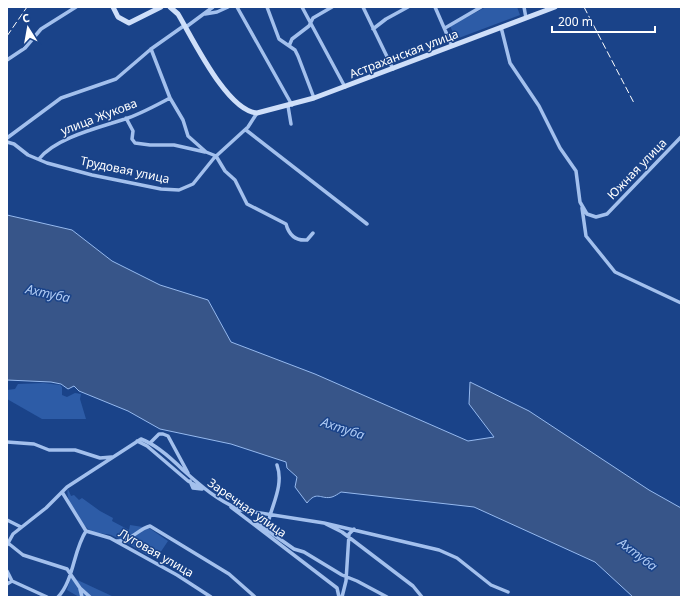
<svg xmlns="http://www.w3.org/2000/svg" width="688" height="604" font-family="'Noto Sans',sans-serif">
<style>
.green{fill:#2d5ca7}
.water{fill:#375589;stroke:#95b9ef}
.lines{fill:none;stroke-linecap:round;stroke-linejoin:round}
.street{stroke:#a3c0ed;stroke-width:3.5}
.secondary{stroke:#cfdff9;stroke-width:5}
.rail{stroke:#fff;stroke-width:1;stroke-dasharray:7 3;stroke-linecap:butt}
.labels{text-anchor:middle;stroke-width:3;stroke-linejoin:round;paint-order:stroke}
.street-label{font-size:12px;fill:#fff;stroke:#1a4389}
.water-label{font-size:13px;font-style:italic;fill:#aecaf4;stroke:#1a4389}
</style>
<rect width="100%" height="100%" fill="#1a4389"/>
<!-- green -->
<path class="green" d="M 486,7 L 517,7 L 520,15 L 456,39 L 450,26 Z
M 43,383 L 60,385 L 62,387 L 62,395 L 67,397 L 75,393 L 81,394 L 80,399 L 86,419 L 42,419 L 7,399 L 7,390 L 15,389 L 18,384 Z
M 68,489 L 71,496 L 74,495 L 79,500 L 82,498 L 100,511 L 113,518 L 112,521 L 129,530 L 130,525 L 149,528 L 168,541 L 158,556 L 151,553 L 149,556 C 137,549 125,541 111,535 C 104,533 94,534 88,529 C 81,523 64,498 68,489 Z
M 71,577 L 114,597 L 79,597 L 67,590 Z"/>
<!-- water -->
<path class="water" d="M 7,215 L 72,230 L 112,261 L 160,285 L 208,300 L 231,342 L 315,374 L 468,441 L 494,437 L 469,404 L 470,382 L 529,411 L 649,490 L 681,508 L 681,597 L 633,597 L 595,562 L 474,507 L 341,492 C 338,494 335,496 332,497 C 321,500 317,490 307,503 L 295,487 L 297,477 L 287,468 L 286,462 L 231,444 L 160,429 L 128,411 L 79,391 L 74,386 L 68,389 L 61,384 L 51,382 L 7,380 Z"/>
<g class="lines">
<!-- street -->
<path class="street" d="M 237,7 L 292,105
M 267,7 L 279,39 L 295,50 L 298,56 L 314,98
M 302,7 L 345,87
M 363,7 L 393,69
M 435,7 L 452,46
M 524,7 L 526,18
M 205,14 L 217,12 L 228,7
M 186,27 L 213,7
M 501,27 L 510,63 L 539,106 L 560,148 L 576,171 L 580,202 L 587,214 L 596,217 L 607,214 L 681,137
M 445,28 L 481,7
M 373,29 L 386,19 L 408,7
M 289,46 L 292,39 L 309,26 L 313,18 L 332,7
M 151,49 L 170,98 L 183,120 L 188,136 L 206,152 L 216,156 L 225,171 L 235,180 L 247,204 L 286,224 C 289,235 296,241 307,240 L 313,233
M 7,60 L 25,48 L 41,29 L 76,7
M 288,106 L 291,124
M 126,118 L 133,131 L 132,139 L 135,143 L 150,145 L 174,145 L 205,152
M 246,130 L 367,224
M 7,138 L 61,98 L 116,79 L 151,49 L 185,25
M 7,142 L 14,144 L 28,155 L 47,163 L 92,175 L 161,189 L 179,190 L 193,184 L 214,158 L 248,127 L 257,113
M 39,159 C 56,137 102,127 128,118 C 142,113 157,105 170,98
M 582,208 L 586,236 L 615,272 L 681,303
M 137,441 L 147,446 L 188,481 L 202,489
M 7,442 L 34,444 L 49,450 L 75,450 L 100,458 L 112,457
M 150,443 L 159,434 L 163,434 L 168,436 L 188,473
M 190,481 L 193,488 L 202,489
M 62,492 L 86,531 L 110,538 L 177,575 L 211,597
M 231,507 L 337,588 L 339,597
M 7,520 L 21,527
M 257,523 L 294,549 L 304,552 L 342,575 L 357,581 L 387,597
M 326,524 L 342,532 L 413,586 L 422,597
M 269,531 C 264,516 286,490 277,465
M 117,541 C 130,542 138,529 150,526 L 229,574 L 255,597
M 8,543 L 23,555 L 67,569 L 80,588 L 90,597
M 7,545 L 13,534 L 46,508 L 67,487 L 141,439 C 157,445 171,458 183,470 C 201,486 218,501 241,510 L 324,523 L 439,550 L 457,558 L 491,585 L 508,592
M 7,571 L 12,581
M 7,584 L 12,581 L 47,597
M 80,589 L 82,597
M 58,597 C 74,580 73,551 86,531
M 342,597 L 346,581 L 349,534 L 354,529"/>
<!-- secondary -->
<path class="secondary" d="M 113,7 L 118,17 L 129,23 L 161,7
M 170,7 L 178,14 C 193,39 227,111 257,113 L 314,98 L 555,7"/>
<!-- rail -->
<path class="rail" d="M 584,7 L 634,103
M 7,36 L 27,7"/>
</g>
<g class="labels">
<!-- street labels -->
<g class="street-label">
<text transform="translate(404 54) rotate(-21)" y="4">Астраханская улица</text>
<text transform="translate(99 117) rotate(-21)" y="4">улица Жукова</text>
<text transform="translate(637 169) rotate(-46)" y="4">Южная улица</text>
<text transform="translate(125 170) rotate(12)" y="4">Трудовая улица</text>
<text transform="translate(247 508) rotate(35)" y="4">Заречная улица</text>
<text transform="translate(156 553) rotate(30)" y="4">Луговая улица</text>
</g>
<!-- water labels -->
<g class="water-label">
<text transform="translate(48 293) rotate(12)" y="5">Ахтуба</text>
<text transform="translate(343 428) rotate(18)" y="5">Ахтуба</text>
<text transform="translate(638 554) rotate(37)" y="5">Ахтуба</text>
</g>
</g>
<!-- border -->
<rect width="688" height="604" fill="none" stroke="#ffffff" stroke-width="16"/>
<!-- north arrow -->
<g transform="translate(28 28) rotate(349)" stroke="#1a4389" stroke-width="3" paint-order="stroke">
<path d="M0-3L7 15L0 10L-7 15Z" fill="#ffffff"/>
<text y="-6" font-size="11" font-weight="bold" text-anchor="middle" fill="#ffffff">С</text>
</g>
<!-- scale -->
<path d="M552 26v6h103v-6" fill="none" stroke="#ffffff" stroke-width="2"/>
<text x="558" y="26" font-size="12" fill="#ffffff" stroke="#1a4389" stroke-width="3" paint-order="stroke">200 m</text>
</svg>
